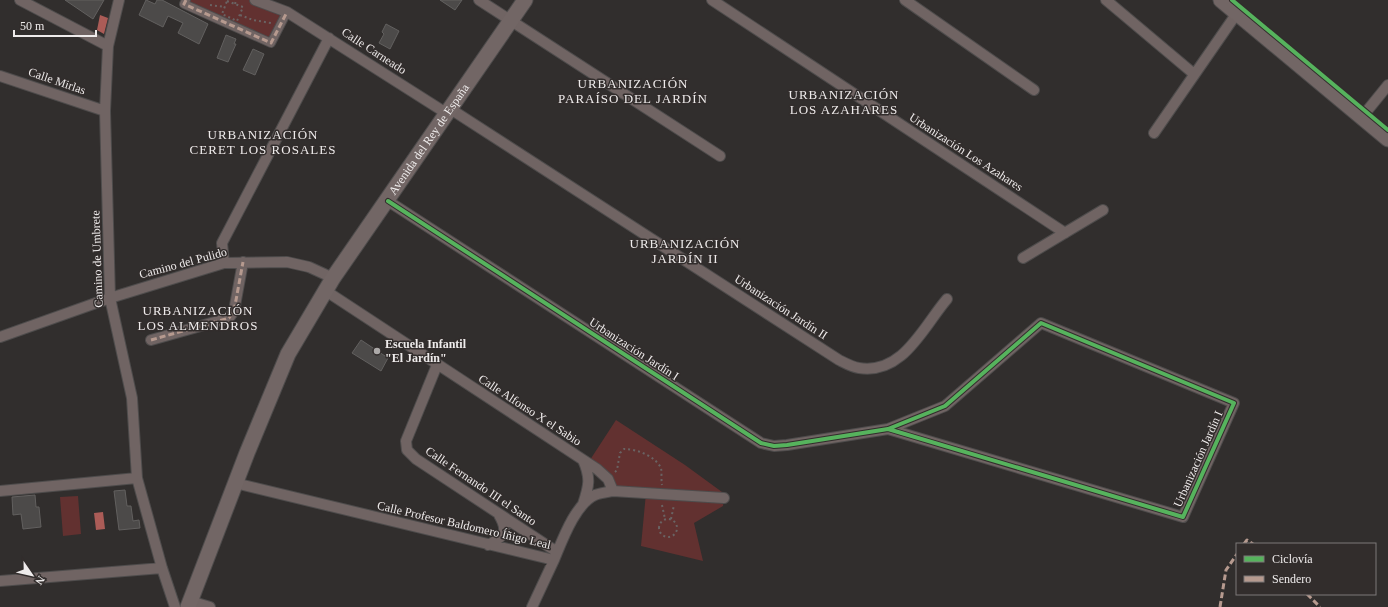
<svg xmlns="http://www.w3.org/2000/svg" width="1388" height="607" font-family="'Times New Roman',serif">
<style>
.green{fill:#623130}
.water{fill:#ab5c57}
.building{fill:#4c4a49;stroke:#62605f}
.lines{fill:none;stroke-linecap:round;stroke-linejoin:round}
.pedestrian-casing{stroke:#4e4c4c;stroke-width:10}
.minor-casing{stroke:#4e4c4c;stroke-width:12}
.secondary-casing{stroke:#4e4c4c;stroke-width:17}
.path{stroke:#6a6363;stroke-width:2;stroke-dasharray:2 3;stroke-linecap:butt}
.pedestrian{stroke:#706463;stroke-width:8}
.minor{stroke:#706463;stroke-width:10}
.secondary{stroke:#726665;stroke-width:15}
.quiet{stroke:#b69a8f;stroke-width:3;stroke-dasharray:6 3;stroke-linecap:butt}
.cycleway-casing{stroke:#322d2c;stroke-width:6}
.cycleway{stroke:#56b35d;stroke-width:4}
.poi-dot{fill:#aca9a8;stroke:#322d2c;stroke-width:1.5}
.labels{text-anchor:middle;stroke-width:3;stroke-linejoin:round;paint-order:stroke}
.street-label{font-size:12px;fill:#eeebeb;stroke:#322d2c}
.poi-label{font-size:12px;font-weight:bold;fill:#eeebeb;stroke:#322d2c;text-anchor:start}
.neighbourhood-label{font-size:13px;letter-spacing:1px;fill:#eeebeb;stroke:#322d2c}
</style>
<rect width="100%" height="100%" fill="#312e2d"/>
<!-- green -->
<path class="green" d="M 186,0 L 255,0 L 287,12 L 271,43 L 184,4 Z
M 616,420 L 685,465 L 722,492 L 724,498 L 723,506 L 694,523 L 703,561 L 641,546 L 646,493 L 613,491 L 588,463 Z
M 78,496 L 81,534 L 63,536 L 60,497 Z"/>
<!-- water -->
<path class="water" d="M 100,15 L 108,18 L 104,34 L 97,30 Z
M 103,512 L 105,529 L 96,530 L 94,513 Z"/>
<!-- building -->
<path class="building" d="M 65,0 L 104,0 L 93,19 Z
M 146,0 L 155,4 L 157,0 L 162,0 L 208,24 L 199,44 L 178,33 L 183,23 L 168,16 L 163,27 L 139,15 Z
M 440,0 L 462,0 L 455,10 Z
M 386,24 L 399,31 L 390,49 L 379,43 L 384,34 L 382,32 Z
M 226,35 L 236,39 L 234,44 L 236,44 L 228,62 L 217,58 Z
M 253,49 L 264,54 L 255,75 L 243,70 Z
M 361,340 L 388,358 L 381,371 L 352,353 Z
M 125,490 L 127,506 L 131,506 L 133,521 L 139,520 L 140,528 L 119,530 L 114,491 Z
M 35,495 L 36,507 L 39,507 L 41,527 L 23,529 L 21,514 L 13,515 L 12,497 Z"/>
<g class="lines">
<!-- pedestrian casing -->
<g class="pedestrian-casing">
<path id="pedestrian" d="M 186,0 L 184,4 L 271,43 L 287,12"/>
</g>
<!-- minor casing -->
<g class="minor-casing">
<path id="minor" d="M 20,0 L 108,46
M 119,0 L 108,46 L 105,111 L 110,298 L 132,398 L 137,478 L 162,568 L 175,607
M 255,0 L 287,12 L 446,113
M 479,0 L 720,156
M 712,0 L 1065,233
M 905,0 L 1034,90
M 1106,0 L 1194,74
M 0,76 L 105,111
M 449,108 L 839,360 C 845,363 852,367 859,368 C 903,375 923,327 947,299
M 1362,117 L 1388,85
M 1154,133 L 1237,13
M 388,201 L 761,443 L 774,446 L 787,445 L 888,429 L 945,406 L 1041,323 L 1234,403 L 1183,517 L 888,429
M 1023,258 L 1103,210
M 224,263 L 222,243 L 329,38
M 326,291 L 597,469 L 608,479 L 613,491
M 0,337 L 110,298 L 224,263 L 287,262 L 309,267 L 333,278
M 151,340 L 229,318 L 234,311 L 243,262
M 437,365 L 406,441 L 407,450 L 416,459 L 557,552
M 583,460 C 591,478 589,486 583,504
M 235,483 L 554,560 C 562,541 575,504 595,495 C 600,493 607,492 613,491 L 724,498
M 0,491 L 137,478
M 488,545 C 504,537 509,532 499,515
M 0,581 L 162,568
M 190,601 L 210,607
M 532,607 L 554,560"/>
</g>
<!-- secondary casing -->
<g class="secondary-casing">
<g id="secondary">
<path d="M 1221,0 L 1388,139"/>
<path id="s1" d="M 188,607 L 247,453 L 288,354 L 333,278 L 525,0"/>
</g>
</g>
<!-- path -->
<path class="path" d="M 227,1 L 243,7 L 237,21 L 222,14 Z
M 235,4 L 236,0
M 210,5 L 225,7
M 240,15 L 253,20 L 271,23
M 615,472 L 617,470 L 620,453 L 624,449 C 637,449 655,456 661,468 C 662,473 661,480 662,485
M 662,505 L 665,519
M659 528a9 9 0 1 1 18 0a9 9 0 1 1-18 0Z
M 671,519 L 674,505"/>
<!-- pedestrian -->
<use href="#pedestrian" class="pedestrian"/>
<!-- minor -->
<use href="#minor" class="minor"/>
<!-- secondary -->
<use href="#secondary" class="secondary"/>
<!-- quiet -->
<path class="quiet" d="M 186,0 L 184,4 L 271,43 L 287,12
M 151,340 L 229,318 L 234,311 L 243,262
M 1244,544 L 1247,540 L 1253,544
M 1307,594 L 1320,607
M 1220,607 L 1226,570 L 1237,554"/>
<!-- cycleway casing -->
<g class="cycleway-casing">
<path id="cycleway" d="M 1232,0 L 1388,130
M 388,201 L 761,443 L 774,446 L 787,445 L 888,429 L 945,406 L 1041,323 L 1234,403 L 1183,517 L 888,429"/>
</g>
<!-- cycleway -->
<use href="#cycleway" class="cycleway"/>
</g>
<!-- markers -->
<circle class="poi-dot" cx="377" cy="351" r="4"/>
<g class="labels">
<!-- street labels -->
<g class="street-label">
<text transform="translate(374 51) rotate(33)" y="4">Calle Carneado</text>
<text transform="translate(57 81) rotate(19)" y="4">Calle Mirlas</text>
<text dy="4" stroke="none"><textPath href="#s1" startOffset="529">Avenida del Rey de España</textPath></text>
<text transform="translate(966 152) rotate(33)" y="4">Urbanización Los Azahares</text>
<text transform="translate(97 259) rotate(-92)" y="4">Camino de Umbrete</text>
<text transform="translate(183 263) rotate(-15)" y="4">Camino del Pulido</text>
<text transform="translate(781 307) rotate(33)" y="4">Urbanización Jardín II</text>
<text transform="translate(634 349) rotate(33)" y="4">Urbanización Jardín I</text>
<text transform="translate(530 410) rotate(33)" y="4">Calle Alfonso X el Sabio</text>
<text transform="translate(1198 459) rotate(-66)" y="4">Urbanización Jardín I</text>
<text transform="translate(481 486) rotate(34)" y="4">Calle Fernando III el Santo</text>
<text transform="translate(464 525) rotate(13)" y="4">Calle Profesor Baldomero Íñigo Leal</text>
</g>
<!-- poi labels -->
<g class="poi-label">
<text x="385" y="348">Escuela Infantil<tspan x="385" dy="14">"El Jardín"</tspan></text>
</g>
<!-- neighbourhood labels -->
<g class="neighbourhood-label">
<text x="633" y="88">URBANIZACIÓN<tspan x="633" dy="15">PARAÍSO DEL JARDÍN</tspan></text>
<text x="844" y="99">URBANIZACIÓN<tspan x="844" dy="15">LOS AZAHARES</tspan></text>
<text x="263" y="139">URBANIZACIÓN<tspan x="263" dy="15">CERET LOS ROSALES</tspan></text>
<text x="685" y="248">URBANIZACIÓN<tspan x="685" dy="15">JARDÍN II</tspan></text>
<text x="198" y="315">URBANIZACIÓN<tspan x="198" dy="15">LOS ALMENDROS</tspan></text>
</g>
</g>
<!-- legend -->
<rect x="1236" y="543" width="140" height="52" fill="#322d2c" stroke="#7d7978"/>
<rect x="1244" y="556" width="20" height="6" fill="#56b35d" stroke="#7d7978"/>
<text x="1272" y="563" font-size="12" fill="#eeebeb">Ciclovía</text>
<rect x="1244" y="576" width="20" height="6" fill="#b69a8f" stroke="#7d7978"/>
<text x="1272" y="583" font-size="12" fill="#eeebeb">Sendero</text>
<!-- north arrow -->
<g transform="translate(32 575) rotate(124)" stroke="#322d2c" stroke-width="3" paint-order="stroke">
<path d="M0-3L7 15L0 10L-7 15Z" fill="#eeebeb"/>
<text y="-6" font-size="11" font-weight="bold" text-anchor="middle" fill="#eeebeb">N</text>
</g>
<!-- scale -->
<path d="M14 30v6h82v-6" fill="none" stroke="#eeebeb" stroke-width="2"/>
<text x="20" y="30" font-size="12" fill="#eeebeb" stroke="#322d2c" stroke-width="3" paint-order="stroke">50 m</text>
</svg>
